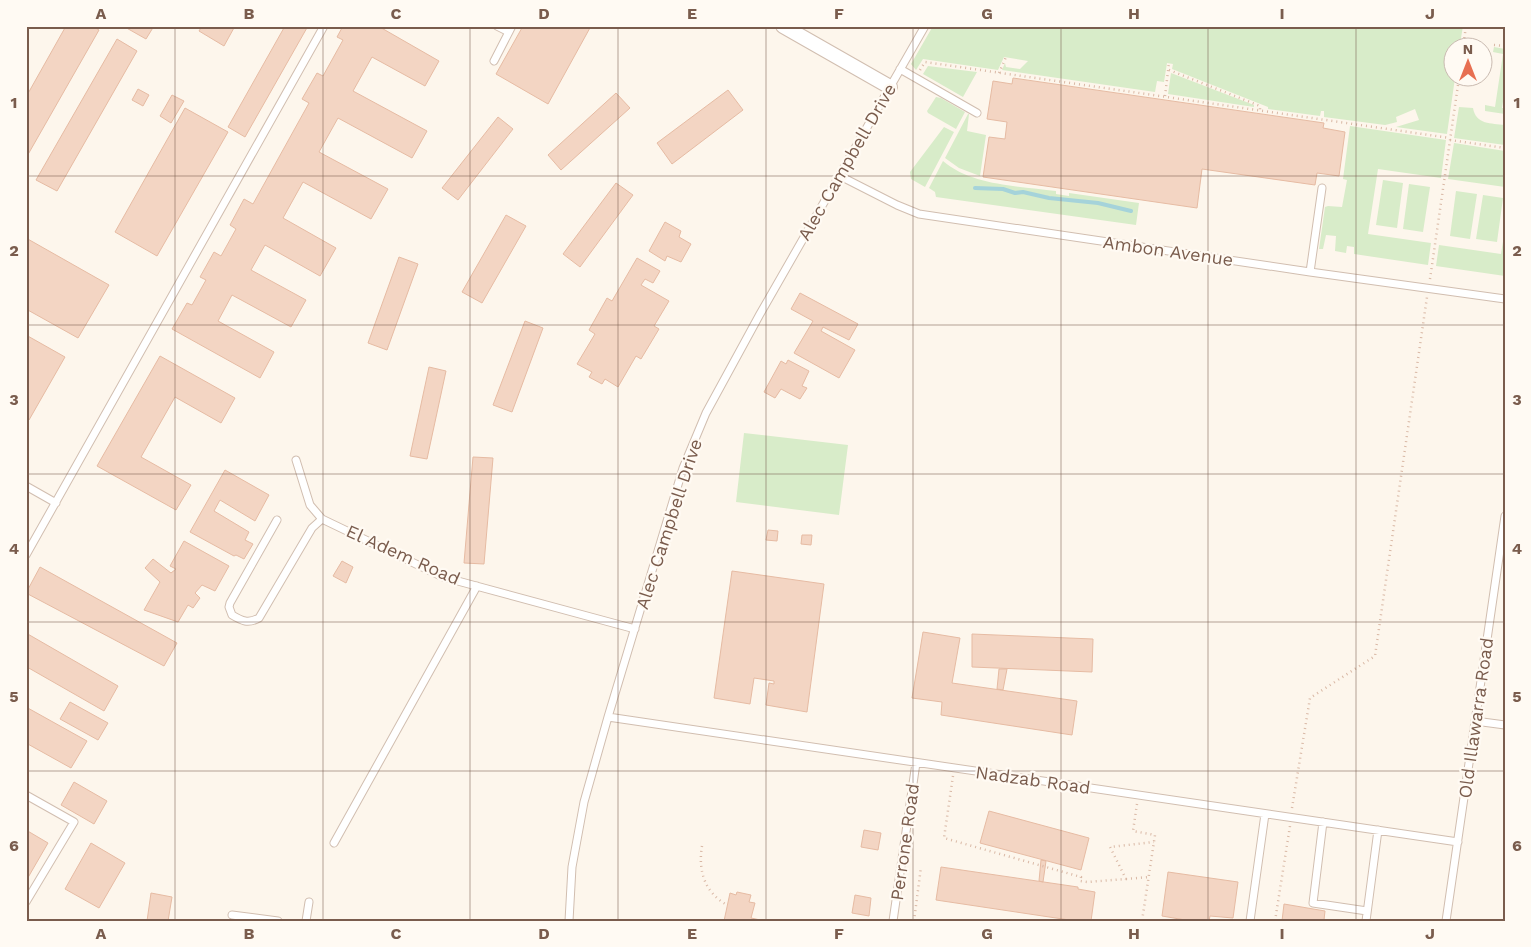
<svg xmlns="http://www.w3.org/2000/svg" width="1531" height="947" font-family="'Work Sans',sans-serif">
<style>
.green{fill:#d8ecc9}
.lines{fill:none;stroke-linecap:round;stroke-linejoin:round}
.stream{stroke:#a5d3da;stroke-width:4}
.building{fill:#f3d5c3;stroke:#e6bba3}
.lane-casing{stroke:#d1beb0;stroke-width:9}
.street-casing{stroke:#d1beb0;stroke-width:16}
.path{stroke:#d9b8a5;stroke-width:2.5;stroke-dasharray:1 4;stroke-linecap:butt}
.lane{stroke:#fff;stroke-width:7}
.street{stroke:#fff;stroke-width:14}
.grid{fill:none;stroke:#7a5c4d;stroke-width:1;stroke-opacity:0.55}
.labels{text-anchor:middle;stroke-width:4.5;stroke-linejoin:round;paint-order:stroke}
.street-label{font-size:18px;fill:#7a5c4d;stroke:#fffaf3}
.neatline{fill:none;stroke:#7a5c4d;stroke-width:2}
.grid-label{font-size:16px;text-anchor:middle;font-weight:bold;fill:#7a5c4d}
</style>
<rect width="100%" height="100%" fill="#fdf6ec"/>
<!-- green -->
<path class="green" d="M 933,26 L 1463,26 L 1460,44 L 1456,44 L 1456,47 L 1454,48 L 1454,78 L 1455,78 L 1447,134 L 1396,127 L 1419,120 L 1415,109 L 1396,117 L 1397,122 L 1385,125 L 1324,117 L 1324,111 L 1321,111 L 1320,116 L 1268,109 L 1268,107 L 1172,69 L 1173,64 L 1167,63 L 1164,82 L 1157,81 L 1155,92 L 1002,70 L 1005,63 L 1006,67 L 1020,69 L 1028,61 L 1004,57 L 998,70 L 923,59 L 916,70 L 911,64 Z
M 1494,47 L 1505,49 L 1505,89 L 1502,108 L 1505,108 L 1505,114 L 1485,111 L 1485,105 L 1495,107 L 1503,54 L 1493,52 Z
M 928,66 L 977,72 L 963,97 L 923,74 Z
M 1171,73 L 1254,105 L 1254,107 L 1168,94 Z
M 936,97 L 941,98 L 965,112 L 956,129 L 928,113 L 927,111 Z
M 1459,107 L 1473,108 C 1476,125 1491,123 1505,125 L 1505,145 L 1454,138 Z
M 968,114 L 969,114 L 967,131 L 986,135 L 980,176 L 959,168 L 945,158 Z
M 1350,126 L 1446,140 L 1441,178 L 1378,169 L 1368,234 L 1431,243 L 1428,265 L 1354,254 L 1354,247 L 1347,246 L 1346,253 L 1335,251 L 1336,236 L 1326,235 L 1323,249 L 1319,249 L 1325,207 L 1328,206 L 1342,207 L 1347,180 L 1343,179 Z
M 944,127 L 954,132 L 925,187 L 911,179 L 910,172 Z
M 1454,143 L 1505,151 L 1505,187 L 1448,179 Z
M 943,161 C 972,186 1020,186 1056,191 L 1056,194 L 1069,196 L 1069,193 L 1139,203 L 1136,225 L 936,197 L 935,192 L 929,188 Z
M 1383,180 L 1403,183 L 1397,228 L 1376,225 Z
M 1409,184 L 1430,187 L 1423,232 L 1403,229 Z
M 1456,191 L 1477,194 L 1470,239 L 1450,236 Z
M 1483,195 L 1503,198 L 1497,242 L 1476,239 Z
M 1505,229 L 1505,276 L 1436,266 L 1439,245 L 1501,254 Z
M 744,433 L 848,445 L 839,515 L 736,502 Z"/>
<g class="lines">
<!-- stream -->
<path class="stream" d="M 975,188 L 1003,189 L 1015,193 L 1023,192 L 1049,198 L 1098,203 L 1131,211"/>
</g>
<!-- building -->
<path class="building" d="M 66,26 L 92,26 L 99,30 L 26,158 L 26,97 Z
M 123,26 L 154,26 L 146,39 Z
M 202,26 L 235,26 L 224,46 L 199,31 Z
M 285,26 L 308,26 L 245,137 L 228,127 Z
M 343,26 L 378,26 L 439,61 L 425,86 L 372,57 L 353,91 L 427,131 L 412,158 L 338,118 L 319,152 L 388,189 L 371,219 L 303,182 L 283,218 L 336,248 L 320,276 L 265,245 L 251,270 L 306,300 L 291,327 L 232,295 L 218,321 L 274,352 L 260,378 L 172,329 L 187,303 L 192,305 L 206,280 L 200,277 L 214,252 L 221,256 L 236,229 L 230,225 L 244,199 L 253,204 L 309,103 L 302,99 L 317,73 L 323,76 L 343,40 L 337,37 Z
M 523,26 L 591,26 L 548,104 L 496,74 Z
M 117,39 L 137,51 L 57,191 L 36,180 Z
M 1013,78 L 1324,123 L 1323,128 L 1345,132 L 1339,176 L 1317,173 L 1315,185 L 1202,169 L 1197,208 L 983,177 L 989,137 L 1005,139 L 1007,122 L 987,119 L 993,81 L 1012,84 Z
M 138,89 L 149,95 L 143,106 L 132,100 Z
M 728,90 L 743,110 L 672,164 L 657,143 Z
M 616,93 L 630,108 L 561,170 L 548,155 Z
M 172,95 L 184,101 L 171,123 L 160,116 Z
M 185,108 L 228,132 L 157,256 L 115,232 Z
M 498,117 L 513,129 L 458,200 L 442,188 Z
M 616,183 L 633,195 L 580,267 L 563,254 Z
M 506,215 L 526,226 L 482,303 L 462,292 Z
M 665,222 L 681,231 L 679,237 L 691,244 L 681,262 L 667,256 L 665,261 L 649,251 Z
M 26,238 L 109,285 L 78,338 L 26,309 Z
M 399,257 L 418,264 L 387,350 L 368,343 Z
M 637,258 L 660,271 L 653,283 L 645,279 L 641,285 L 669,301 L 654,326 L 659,329 L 641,359 L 636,356 L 618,387 L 605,379 L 602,384 L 589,377 L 592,372 L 577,364 L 595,334 L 589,330 L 607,298 L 612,301 Z
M 800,293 L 858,324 L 849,340 L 823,327 L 821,331 L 855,350 L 839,378 L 794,353 L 813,321 L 791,309 Z
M 525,321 L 543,328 L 512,412 L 493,405 Z
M 26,335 L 65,357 L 29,420 L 26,419 Z
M 160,356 L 235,398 L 221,423 L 175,397 L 141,457 L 191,485 L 176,510 L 97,466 Z
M 788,360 L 809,371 L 802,386 L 807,388 L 800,399 L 781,389 L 775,398 L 764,392 L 781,361 L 786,364 Z
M 429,367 L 446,371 L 427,459 L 410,456 Z
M 473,457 L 493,458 L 484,564 L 464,563 Z
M 225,470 L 269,495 L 255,521 L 220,500 L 214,511 L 249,532 L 245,540 L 253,544 L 244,559 L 236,555 L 234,556 L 190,532 Z
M 768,530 L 778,531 L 777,541 L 766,540 Z
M 802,535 L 812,535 L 811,545 L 801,544 Z
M 184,541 L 229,566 L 215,591 L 202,585 L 195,593 L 200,598 L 193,608 L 188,605 L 178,622 L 144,610 L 160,582 L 145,568 L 153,559 L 171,573 L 176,569 L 170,566 Z
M 342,561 L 353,567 L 346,583 L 333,576 Z
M 40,567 L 177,643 L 164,666 L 26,593 Z
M 732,571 L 824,584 L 807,712 L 766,705 L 769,683 L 774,684 L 774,681 L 754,678 L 750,704 L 714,698 Z
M 923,632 L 960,638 L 952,683 L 1077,701 L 1072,735 L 941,715 L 942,702 L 912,698 Z
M 26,633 L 118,686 L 104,711 L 27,667 L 26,668 Z
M 972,634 L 1093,639 L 1092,672 L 972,667 Z
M 999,669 L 1007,669 L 1003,690 L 997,689 Z
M 70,702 L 108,723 L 98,740 L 60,719 Z
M 26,707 L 87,741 L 71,768 L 26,743 Z
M 74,782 L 107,801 L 94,824 L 61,805 Z
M 989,811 L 1089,838 L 1081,870 L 980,843 Z
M 26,830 L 48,843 L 26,881 Z
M 864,830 L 881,833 L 878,850 L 861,847 Z
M 91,843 L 125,863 L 99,908 L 65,889 Z
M 1041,860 L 1046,861 L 1043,882 L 1039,881 Z
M 941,867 L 1078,887 L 1078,889 L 1095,892 L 1091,921 L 1076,921 L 936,900 Z
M 1168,872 L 1238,882 L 1233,918 L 1210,916 L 1209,921 L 1191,921 L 1162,916 Z
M 737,892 L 751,895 L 749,902 L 755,903 L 751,918 L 765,921 L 724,921 L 730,893 L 736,895 Z
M 151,893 L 172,897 L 168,921 L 147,921 Z
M 855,895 L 871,898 L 869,916 L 852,913 Z
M 1284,904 L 1325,911 L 1324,920 L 1326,921 L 1282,921 Z"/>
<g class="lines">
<!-- lane casing -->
<g class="lane-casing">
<path id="lane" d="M 497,26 L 509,32
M 494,61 L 512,26
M 900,69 L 977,113
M 840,176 L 897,205 L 919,214 L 1310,272 L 1505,299
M 1310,272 L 1322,188
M 296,460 L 310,505 L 322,519 L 443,577 L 635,629
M 26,486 L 56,503
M 277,520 L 230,603 L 229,607 L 232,615 C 242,621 248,624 259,618 L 312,528 L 322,519
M 26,555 L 324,26
M 608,717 L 1458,842
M 1475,721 L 1505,725
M 26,795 L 74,822 L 26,902
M 1323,822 L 1313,903 L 1367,911
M 334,843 L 477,586
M 232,915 L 278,921
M 306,921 L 309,902
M 569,921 L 572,867 L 584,802 L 608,717 L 683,468 L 706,413 L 760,314 L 925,26
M 893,921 L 916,763
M 1250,921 L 1265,814
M 1366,921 L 1378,830
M 1446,921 L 1505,516"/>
</g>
<!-- street casing -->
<g class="street-casing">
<path id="street" d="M 783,26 L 890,87"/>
</g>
<!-- path -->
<path class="path" d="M 1464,40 L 1483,43
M 1494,45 L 1505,46
M 1463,48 L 1466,26
M 920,70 L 925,62 L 1450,138
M 1169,70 L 1260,106 L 1260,110
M 999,73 L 1006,57
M 1165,96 L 1169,63
M 1450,140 L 1505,148
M 1430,279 L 1459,78
M 953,776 L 944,838 L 1081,877 L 1080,881 L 1087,882 L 1126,879 L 1110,847 L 1154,842
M 1137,804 L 1133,831 L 1155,835 L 1142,921
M 1292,808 L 1310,698 L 1375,656 L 1427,297
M 702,846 C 698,870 704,892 727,905
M 1126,879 L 1149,877
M 914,921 L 921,867
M 1275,921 L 1290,826"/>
<!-- lane -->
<use href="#lane" class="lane"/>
<!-- street -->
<use href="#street" class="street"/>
</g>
<!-- grid -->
<path class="grid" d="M 175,26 L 175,921M 323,26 L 323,921M 470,26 L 470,921M 618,26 L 618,921M 766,26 L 766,921M 913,26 L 913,921M 1061,26 L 1061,921M 1208,26 L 1208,921M 1356,26 L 1356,921M 26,176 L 1505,176M 26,325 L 1505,325M 26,474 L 1505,474M 26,622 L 1505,622M 26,771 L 1505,771"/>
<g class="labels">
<!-- street labels -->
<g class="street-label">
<text transform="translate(847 162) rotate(-60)" y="6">Alec Campbell Drive</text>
<text transform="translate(1168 251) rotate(8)" y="6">Ambon Avenue</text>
<text transform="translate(669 524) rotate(-72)" y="6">Alec Campbell Drive</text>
<text transform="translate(403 555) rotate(24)" y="6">El Adem Road</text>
<text transform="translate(1476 718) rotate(-82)" y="6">Old Illawarra Road</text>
<text transform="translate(1033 780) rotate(8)" y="6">Nadzab Road</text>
<text transform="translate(905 842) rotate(-82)" y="6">Perrone Road</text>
</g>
</g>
<!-- border -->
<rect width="1531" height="947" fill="none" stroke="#fffaf3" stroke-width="55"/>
<!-- north arrow -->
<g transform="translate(1468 62)"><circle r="24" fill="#fffaf3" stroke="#cabbb1"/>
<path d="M0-4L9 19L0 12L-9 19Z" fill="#e76f51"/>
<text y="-8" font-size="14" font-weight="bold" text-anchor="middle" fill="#7a5c4d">N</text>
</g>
<rect x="28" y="28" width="1476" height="892" class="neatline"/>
<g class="grid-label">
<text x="101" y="19">A</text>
<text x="249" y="19">B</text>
<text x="396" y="19">C</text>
<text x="544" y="19">D</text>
<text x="692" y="19">E</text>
<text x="839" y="19">F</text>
<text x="987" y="19">G</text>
<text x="1134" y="19">H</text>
<text x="1282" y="19">I</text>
<text x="1430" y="19">J</text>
<text x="14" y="108">1</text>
<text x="1517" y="108">1</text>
<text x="14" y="256">2</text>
<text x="1517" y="256">2</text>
<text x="14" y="405">3</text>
<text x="1517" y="405">3</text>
<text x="14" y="554">4</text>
<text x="1517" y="554">4</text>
<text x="14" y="702">5</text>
<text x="1517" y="702">5</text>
<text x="14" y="851">6</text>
<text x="1517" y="851">6</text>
<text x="101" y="939">A</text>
<text x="249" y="939">B</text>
<text x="396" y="939">C</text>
<text x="544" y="939">D</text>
<text x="692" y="939">E</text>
<text x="839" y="939">F</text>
<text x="987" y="939">G</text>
<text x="1134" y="939">H</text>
<text x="1282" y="939">I</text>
<text x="1430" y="939">J</text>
</g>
</svg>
